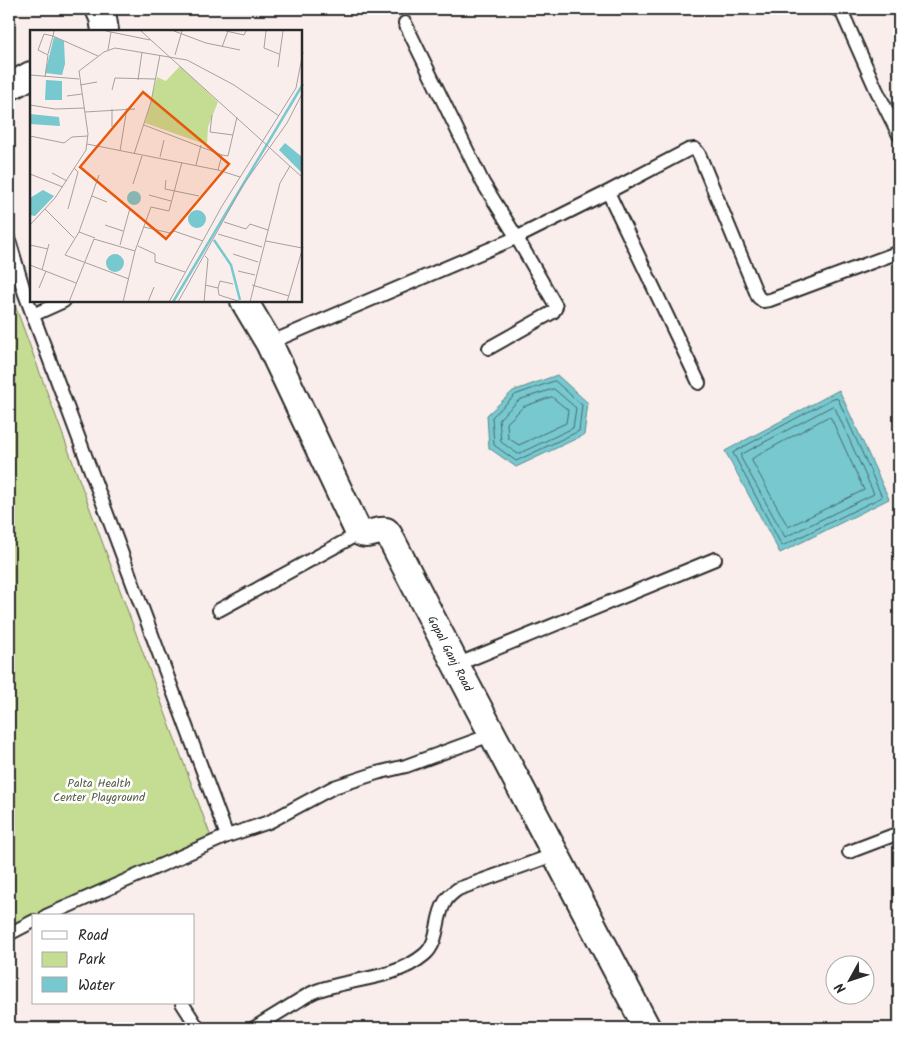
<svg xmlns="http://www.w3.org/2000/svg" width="908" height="1037" font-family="Kalam,sans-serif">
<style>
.green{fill:#c5dd93;stroke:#78845f}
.water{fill:#77c8cf;stroke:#59898d}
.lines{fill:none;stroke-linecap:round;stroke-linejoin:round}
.shore{stroke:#496a6d;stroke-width:1}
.service-casing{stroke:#2b2b2b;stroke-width:16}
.minor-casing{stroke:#2b2b2b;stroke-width:30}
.service{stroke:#fff;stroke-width:12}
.minor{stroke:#fff;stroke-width:26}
.labels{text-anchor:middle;stroke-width:5;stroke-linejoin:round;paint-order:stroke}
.street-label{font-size:12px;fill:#2b2b2b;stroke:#fff}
.park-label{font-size:12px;fill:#59604a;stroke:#fff}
.inset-river{fill:none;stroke:#77c8cf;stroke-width:2.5}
.inset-road{fill:none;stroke:#a7a09e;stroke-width:1}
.view{fill:#e8590c;fill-opacity:0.15;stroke:#e8590c;stroke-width:2.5}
.inset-edge{fill:none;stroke:#2b2b2b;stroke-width:2.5}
</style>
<rect width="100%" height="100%" fill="#f9eeeb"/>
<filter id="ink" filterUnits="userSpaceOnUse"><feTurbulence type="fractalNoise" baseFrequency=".02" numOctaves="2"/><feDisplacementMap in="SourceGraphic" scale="10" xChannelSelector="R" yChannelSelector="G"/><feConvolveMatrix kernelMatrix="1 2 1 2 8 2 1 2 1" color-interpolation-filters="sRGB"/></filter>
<g filter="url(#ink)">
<!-- green -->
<path class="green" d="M 9,289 L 211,837 L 49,916 L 34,916 L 9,936 Z"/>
<!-- water -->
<path class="water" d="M 557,375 L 588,403 L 584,435 L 516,467 L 489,448 L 487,415 L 513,391 Z
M 839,390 L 889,499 L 780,553 L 725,451 Z"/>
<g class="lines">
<!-- shore -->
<path class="shore" d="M 555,381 L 582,405 L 579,431 L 516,461 L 494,445 L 492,417 L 515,395 Z
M 554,389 L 576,408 L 573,428 L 518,454 L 501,442 L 499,419 L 519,400 Z
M 552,397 L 568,410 L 566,423 L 519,445 L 508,438 L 507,423 L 523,407 Z
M 834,398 L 838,399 L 882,497 L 782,546 L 733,453 Z
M 833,406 L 835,408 L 874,494 L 785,537 L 741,458 L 741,455 Z
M 828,417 L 831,418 L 864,490 L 788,527 L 752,461 L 752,459 Z"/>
<!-- service casing -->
<g class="service-casing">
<path id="service" d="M 836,9 L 841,10 L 876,89 L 899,135
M 405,23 L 483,183 L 517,238 L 556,306 L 555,309 L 553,312 L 489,348
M 608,192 L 699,383
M 9,240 L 25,294 L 227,836
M 33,315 L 64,301
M 269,343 L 518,237 L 608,192 L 688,150 L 695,149 L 699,154 L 758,297 L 763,301 L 770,300 L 899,252
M 219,610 L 360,533
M 456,665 L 715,559
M 849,852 L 899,833
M 46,916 L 227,836 L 269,822 L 334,787 L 377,773 L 406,766 L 485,737 L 492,733
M 9,934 L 34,921
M 182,1003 L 198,1028
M 254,1028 C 267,1020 280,1012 293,1004 C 300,1000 308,994 316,991 C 352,978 394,980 424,955 C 440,942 435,918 445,902 C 448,896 453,893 458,889 L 556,854"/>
</g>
<!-- minor casing -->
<g class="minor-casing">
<g id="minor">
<path d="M 99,9 L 103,18 L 105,31"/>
<path d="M 9,87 L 31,75"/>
<path id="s1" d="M 244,301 L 269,343 L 357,529 C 366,540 374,529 386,531 L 389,535 L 456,665 L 647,1028"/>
</g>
</g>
<!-- service -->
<use href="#service" class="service"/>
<!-- minor -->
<use href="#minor" class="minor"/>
</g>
</g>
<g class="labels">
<!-- street labels -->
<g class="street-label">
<text dy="4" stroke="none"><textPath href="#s1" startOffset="424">Gopal Ganj Road</textPath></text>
</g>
<!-- park labels -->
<g class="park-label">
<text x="99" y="787">Palta Health<tspan x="99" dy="14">Center Playground</tspan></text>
</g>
</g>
<!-- overview -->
<g transform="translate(30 30)">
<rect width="272" height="272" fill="#f9eeeb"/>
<path d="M 150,36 L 188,72 L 178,97 L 177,115 L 115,93 L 127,47 L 136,51 Z" fill="#c5dd93"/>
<path d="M 24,7 L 34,11 L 35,34 L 32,45 L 15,43 ZM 16,50 L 32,51 L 32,70 L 15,70 ZM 0,84 L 29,87 L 30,96 L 0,94 ZM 255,113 L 272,127 L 272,143 L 249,120 ZM 13,160 L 24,166 L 5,186 L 0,185 L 0,168 ZM97 168a7 7 0 1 1 14 0a7 7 0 1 1-14 0ZM158 189a9 9 0 1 1 18 0a9 9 0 1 1-18 0ZM76 233a9 9 0 1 1 18 0a9 9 0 1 1-18 0Z" fill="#77c8cf"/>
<path class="inset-river" d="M 184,210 L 201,235 L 210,270M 143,272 L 273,54"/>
<path class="inset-road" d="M 24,1 L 23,6 L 68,26M 76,1 L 120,10M 111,1 L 273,148M 144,1 L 176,13 L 210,20M 196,1 L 214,5 L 216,1M 236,1 L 234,18 L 249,24M 192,17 L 198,1M 78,20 L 81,2M 18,24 L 23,6M 145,25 L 152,1M 248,37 L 253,1M 0,45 L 49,49M 15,47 L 18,25 L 8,20 L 14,4 L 23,6M 108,50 L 112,22M 50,55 L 67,52M 82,60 L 85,48 L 125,49M 37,66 L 52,64M 0,75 L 25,79 L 55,78M 82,79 L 82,97M 55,82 L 105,79M 182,85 L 180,102 L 203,105M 114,95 L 192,125M 0,106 L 34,113 L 42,107 L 58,106M 57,114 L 188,140 L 192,125 L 198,126 L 207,87M 90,121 L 97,78M 104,124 L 121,72 L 130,25M 130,127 L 134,110M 166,135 L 171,115M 188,140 L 210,147M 22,143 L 37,151M 0,144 L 33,157M 69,145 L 49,202 L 35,225 L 99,249M 136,150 L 135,159 L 169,166M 103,154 L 112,126M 119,165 L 141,171M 62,166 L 77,172M 15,179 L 44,208M 38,179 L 48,142 L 44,138M 194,192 L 216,199 L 220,194 L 238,200M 0,195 L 25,168 L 56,120 L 58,104 L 49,41 L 74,22 L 85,18 L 157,30 L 204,55 L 249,86M 75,195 L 93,201M 114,197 L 140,203 L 144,201 L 173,211M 49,202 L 65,208M 188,204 L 232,217M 236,211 L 272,218M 0,215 L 18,219M 90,215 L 100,178M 108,216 L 125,224 L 125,232 L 155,242M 203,224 L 228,232M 0,235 L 46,253M 12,240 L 19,214M 208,241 L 225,245M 175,255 L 188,258 L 189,265 L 211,272M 222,255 L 259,266M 9,258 L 16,241M 188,258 L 190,251 L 203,254M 39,272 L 64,209 L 105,221M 93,272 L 105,221 L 121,177 L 139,181 L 152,132M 118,272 L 124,257M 139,272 L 192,176 L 266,58 L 273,22M 148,272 L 213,155 L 257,93 L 273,62M 174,272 L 178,229 L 175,226M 220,272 L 250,153 L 260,136M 257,272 L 273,217"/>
<path class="view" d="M 113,62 L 199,134 L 136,209 L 50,137 Z"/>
<rect width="272" height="272" class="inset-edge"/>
</g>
<!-- margin -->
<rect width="908" height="1037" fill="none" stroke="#fff" stroke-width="30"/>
<rect x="15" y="15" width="878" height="1007" fill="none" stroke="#2b2b2b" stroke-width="2" filter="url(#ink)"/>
<!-- legend -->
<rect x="32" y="914" width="162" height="90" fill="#ffffff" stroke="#aaaaaa"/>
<rect x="42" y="931" width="25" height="8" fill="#ffffff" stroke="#aaaaaa"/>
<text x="78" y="940" font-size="15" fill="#2b2b2b">Road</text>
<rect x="42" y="952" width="25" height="15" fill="#c5dd93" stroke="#aaaaaa"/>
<text x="78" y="964" font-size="15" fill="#2b2b2b">Park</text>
<rect x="42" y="977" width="25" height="15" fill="#77c8cf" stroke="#aaaaaa"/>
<text x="78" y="990" font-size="15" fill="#2b2b2b">Water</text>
<!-- north arrow -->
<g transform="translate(850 980) rotate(230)"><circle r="24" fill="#ffffff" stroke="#aaaaaa"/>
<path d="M0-4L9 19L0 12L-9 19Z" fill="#2b2b2b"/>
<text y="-8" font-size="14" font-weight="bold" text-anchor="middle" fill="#2b2b2b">N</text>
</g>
</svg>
